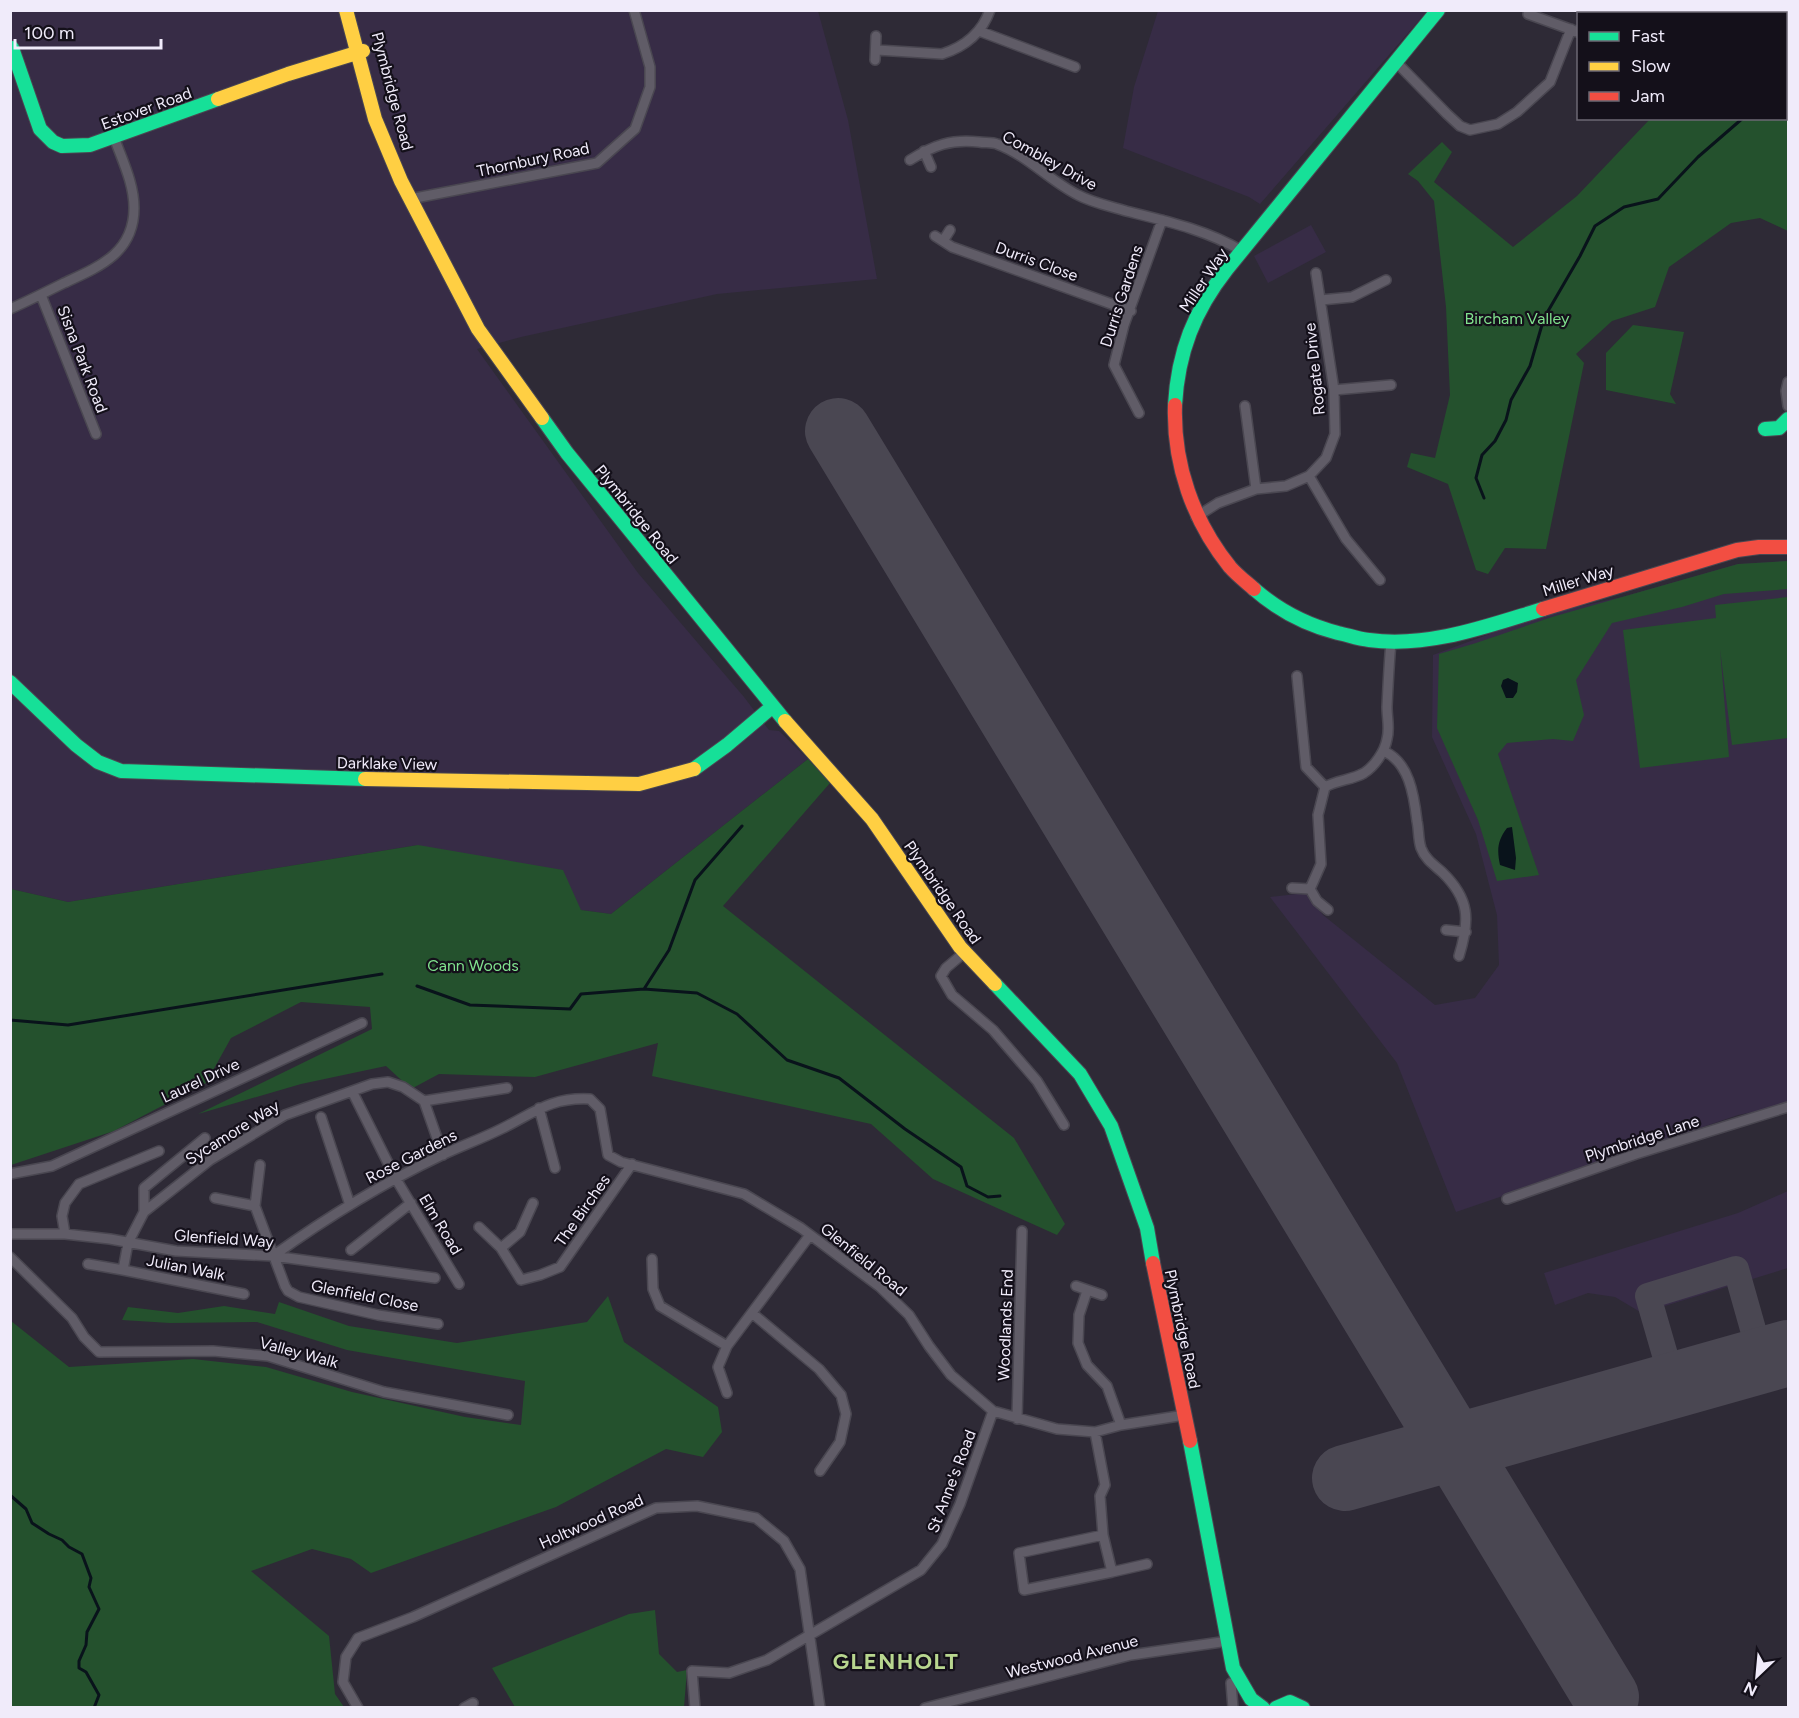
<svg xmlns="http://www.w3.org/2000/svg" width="1799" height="1718" font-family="Figtree,sans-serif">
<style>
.built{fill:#372c46}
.green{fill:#24512d}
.water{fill:#09131b}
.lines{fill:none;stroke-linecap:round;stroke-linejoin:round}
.stream{stroke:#09131b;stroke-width:3}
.taxiway{stroke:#4a4752;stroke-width:26}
.runway{stroke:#4a4752;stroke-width:66}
.street-casing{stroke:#4a4751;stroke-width:12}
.fast-casing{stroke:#4a4751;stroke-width:16}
.slow-casing{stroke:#4a4751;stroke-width:16}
.jam-casing{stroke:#4a4751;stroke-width:16}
.street{stroke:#605c67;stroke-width:9}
.fast{stroke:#16e098;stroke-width:14}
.slow{stroke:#ffcf43;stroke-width:14}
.jam{stroke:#f24e42;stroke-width:14}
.labels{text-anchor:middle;stroke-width:4.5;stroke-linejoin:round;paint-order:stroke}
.street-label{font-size:16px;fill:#f0ebfa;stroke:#14101a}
.park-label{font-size:16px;fill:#81e28e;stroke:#14101a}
.district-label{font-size:22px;font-weight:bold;letter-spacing:1.5px;fill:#b8d68f;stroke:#14101a}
</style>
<rect width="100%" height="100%" fill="#2e2a36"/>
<!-- built -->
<path class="built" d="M 11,11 L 818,11 L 848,120 L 877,279 L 717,294 L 521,337 L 477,349 L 638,573 L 744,697 L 769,730 L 779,731 L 808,759 L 611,914 L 581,910 L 418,845 L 68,902 L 11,889 Z
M 1158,11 L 1158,10 L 1427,11 L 1260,204 L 1249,197 L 1123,148 L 1134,87 Z
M 1311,225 L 1326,252 L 1268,283 L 1254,256 Z
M 1788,561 L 1788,1105 L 1738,1115 L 1456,1212 L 1397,1063 L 1270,897 L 1306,893 L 1323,915 L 1435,1005 L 1475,998 L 1499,965 L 1497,915 L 1476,834 L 1432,737 L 1433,655 L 1541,615 L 1622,597 L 1738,564 Z
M 1788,1191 L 1788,1268 L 1642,1313 L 1615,1297 L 1588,1293 L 1555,1305 L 1544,1273 L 1738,1213 Z"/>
<!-- green -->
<path class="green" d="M 1739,10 L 1788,11 L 1788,231 L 1760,218 L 1731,223 L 1669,267 L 1655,307 L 1612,321 L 1576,354 L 1584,363 L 1546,549 L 1505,548 L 1488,574 L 1476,570 L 1448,484 L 1407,467 L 1411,453 L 1435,458 L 1450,395 L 1446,307 L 1434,201 L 1418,181 L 1408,174 L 1442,142 L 1452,152 L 1434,182 L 1513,247 L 1577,196 L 1650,119 L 1786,118 L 1786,14 L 1737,13 Z
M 1633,325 L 1684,332 L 1670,394 L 1676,404 L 1606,390 L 1606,353 Z
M 1788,561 L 1788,589 L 1724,594 L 1682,607 L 1612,623 L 1576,680 L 1584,715 L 1573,741 L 1553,739 L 1507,743 L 1498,754 L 1539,875 L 1497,881 L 1478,820 L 1437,728 L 1439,654 L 1476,643 L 1552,617 L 1738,564 Z
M 1788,597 L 1788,738 L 1732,745 L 1720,649 L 1729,757 L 1640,768 L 1623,630 L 1716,618 L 1715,605 Z
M 808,759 L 830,783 L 723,906 L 1014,1138 L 1065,1224 L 1057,1235 L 933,1179 L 871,1124 L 652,1076 L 658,1043 L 535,1077 L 439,1074 L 411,1089 L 386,1066 L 301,1084 L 198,1114 L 372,1029 L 370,1007 L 301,1002 L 231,1038 L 206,1083 L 114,1131 L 11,1165 L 11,889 L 68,902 L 418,845 L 563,870 L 581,910 L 611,914 Z
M 608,1296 L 624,1342 L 718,1407 L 722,1432 L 703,1457 L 666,1449 L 556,1507 L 371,1573 L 351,1559 L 312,1549 L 251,1571 L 329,1636 L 335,1694 L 344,1707 L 11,1707 L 11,1321 L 69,1367 L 193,1359 L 266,1367 L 352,1392 L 465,1417 L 521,1425 L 525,1381 L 347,1350 L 257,1322 L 170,1323 L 122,1320 L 128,1307 L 178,1313 L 224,1306 L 275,1314 L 279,1302 L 349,1326 L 457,1343 L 587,1322 Z
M 655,1610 L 659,1654 L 677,1672 L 687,1670 L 684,1707 L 515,1707 L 492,1668 L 629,1614 Z"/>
<!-- water -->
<path class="water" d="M 1508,678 L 1518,683 L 1517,692 L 1513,698 L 1506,698 L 1501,686 L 1503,680 Z
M 1512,827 L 1516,858 L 1515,870 L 1500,865 C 1497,850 1497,841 1507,828 Z"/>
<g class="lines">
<!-- stream -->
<path class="stream" d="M 1786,73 L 1788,70
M 1484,498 L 1476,478 L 1482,455 L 1495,441 L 1506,420 L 1511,400 L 1530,366 L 1544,318 L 1580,256 L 1595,226 L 1624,207 L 1658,199 L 1698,157 L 1743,118
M 417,986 L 470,1005 L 570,1009 L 581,994 L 644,989 L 697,993 L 737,1014 L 787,1060 L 839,1078 L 905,1129 L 961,1167 L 967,1186 L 988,1197 L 1000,1196
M 644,989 L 669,950 L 695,880 L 742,826
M 10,1020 L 68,1025 L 382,974
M 10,1495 L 26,1509 L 32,1523 L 49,1534 L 62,1540 L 69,1547 L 82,1554 L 91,1578 L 89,1587 L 99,1609 L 87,1632 L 86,1645 L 79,1661 L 79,1668 L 86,1672 L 99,1695 L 94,1708"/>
<!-- taxiway -->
<path class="taxiway" d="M 1674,1386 L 1648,1296 L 1736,1269 L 1762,1361"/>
<!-- runway -->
<path class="runway" d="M 838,431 L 1606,1697
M 1345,1478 L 1788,1353"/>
<!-- street casing -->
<g class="street-casing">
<path id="street" d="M 1528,14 L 1578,32
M 979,31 L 1075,67
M 877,50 L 942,54 C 964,47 982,33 990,10
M 875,60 L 876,36
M 1396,62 L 1447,114 L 1460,126 L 1470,130 L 1498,124 L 1517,112 L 1550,82 L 1571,29
M 924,151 L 931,167
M 910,160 C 934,145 951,139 979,142 C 985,143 992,142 997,144 C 1027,155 1050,181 1078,195 C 1093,203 1110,206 1126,211 C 1166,221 1207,230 1242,251
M 410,199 L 597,163 L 635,129 L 650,87 L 650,67 L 634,10
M 935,236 L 952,247 L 1131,311
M 943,241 L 950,230
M 41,295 L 96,434
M 1321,300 L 1352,297 L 1386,280
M 10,309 C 28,301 46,292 64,283 C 99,267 134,253 134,208 C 134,183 122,160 114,137
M 1788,382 L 1786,391 L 1788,406
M 1334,390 L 1391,385
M 1245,406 L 1256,489
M 1139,413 L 1114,365 L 1124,325 L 1162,220
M 1309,476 L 1346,539 L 1380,580
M 1196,517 L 1218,503 L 1256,489 L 1286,486 L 1309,476 L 1326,458 L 1335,434 L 1334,390 L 1316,273
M 1297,676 L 1306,767 L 1325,787
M 1383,751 C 1409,761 1414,795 1417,821 C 1419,830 1418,839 1421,848 C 1425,859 1434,865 1442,872 C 1470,899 1470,920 1459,956
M 1292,888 L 1310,889
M 1328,910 L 1317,901 L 1310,889 L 1321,864 L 1318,815 L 1325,787 C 1337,780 1352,780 1364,773 C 1375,766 1385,751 1387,739 C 1390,729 1387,718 1387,707 C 1388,685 1389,664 1391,642
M 1446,930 L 1466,932
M 965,952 L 946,968 L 941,976 L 952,995 L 993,1030 L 1037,1081 L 1064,1125
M 352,1091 L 396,1179 L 459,1284
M 424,1101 L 507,1088
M 539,1108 L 555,1168
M 321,1117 L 350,1205
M 10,1174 L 52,1166 L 362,1023
M 215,1198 L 255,1206 L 285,1286 L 288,1291 L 299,1297 L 378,1315 L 438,1324
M 1507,1199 L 1636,1154 L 1788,1107
M 255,1206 L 260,1165
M 144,1212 L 144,1188 L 205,1138
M 479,1227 L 501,1248 L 521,1280 L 540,1275 L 560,1267 L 632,1164
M 10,1234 L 65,1234 L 110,1239 L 176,1251 L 273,1256 L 435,1278
M 65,1234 L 62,1216 L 65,1203 L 79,1184 L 159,1151
M 501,1248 L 520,1232 L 533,1203
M 351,1250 L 411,1203
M 273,1256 C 326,1218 383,1183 442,1155 C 461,1146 481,1139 501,1129 C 534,1113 550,1097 590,1099 L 600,1109 L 608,1155 L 621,1162 L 744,1194 L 801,1228 L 880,1287 L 909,1315 L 929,1346 L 951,1375 L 993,1411 L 1057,1429 L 1095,1432 L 1121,1425 L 1185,1415
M 10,1257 L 72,1318 L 84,1337 L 99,1352 L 213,1351 L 268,1356 L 384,1392 L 508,1415
M 652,1259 L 653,1289 L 660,1306 L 727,1346
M 88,1264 L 123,1270
M 1076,1286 L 1102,1295
M 1087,1291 L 1079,1315 L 1078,1343 L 1087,1365 L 1107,1386 L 1121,1425
M 244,1294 L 123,1270 L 128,1243 L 144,1212 L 210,1160 L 285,1115 L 372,1084 L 388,1082 L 403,1087 L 424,1101 L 443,1155
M 752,1313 L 819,1369 L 841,1395 L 846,1414 L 840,1442 L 820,1471
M 727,1393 L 718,1367 L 727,1346 L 810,1235
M 1017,1419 L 1022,1231
M 1095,1432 L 1105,1485 L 1100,1496 L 1103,1535 L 1112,1572 L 1024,1590 L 1019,1553 L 1103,1535
M 1112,1572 L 1147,1564
M 1231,1683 L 1233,1708
M 358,1708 L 343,1682 L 346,1657 L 358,1638 L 413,1617 L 656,1508 L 697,1506 L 756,1518 L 784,1541 L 800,1569 L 820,1708
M 464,1708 L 473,1703
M 695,1708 L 692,1671 L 729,1673 L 767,1660 L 921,1570 L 942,1544 L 960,1504 L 993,1411
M 925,1708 L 1131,1655 L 1228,1641"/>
</g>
<!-- fast casing -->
<g class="fast-casing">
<path id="fast" d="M 10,49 L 12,48 L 40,129 L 53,142 L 62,146 L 90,145 L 218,99
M 1175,405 C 1178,352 1194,311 1227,269 L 1438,10
M 542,418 L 567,453 L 785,721
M 1765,429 L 1779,428 L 1788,419
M 1254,589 C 1278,610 1307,625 1338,633 C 1348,635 1358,639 1369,640 C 1429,648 1487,626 1543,609
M 10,682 L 76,745 L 98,762 L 121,771 L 365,779
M 694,769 L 727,745 L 772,707
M 995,984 L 1080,1074 L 1111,1126 L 1147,1228 L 1153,1263
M 1190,1441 L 1233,1668 L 1251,1699 L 1263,1708
M 1276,1708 L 1290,1702 L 1303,1708"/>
</g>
<!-- slow casing -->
<g class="slow-casing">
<path id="slow" d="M 346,10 L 375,119 L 401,181 L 478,329 L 542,418
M 218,99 L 288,74 L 363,51
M 785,721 L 872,819 L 960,947 L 995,984
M 365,779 L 639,784 L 694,769"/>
</g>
<!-- jam casing -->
<g class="jam-casing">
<path id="jam" d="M 1175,405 C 1173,464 1193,521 1230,567 C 1237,575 1246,582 1254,589
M 1543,609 L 1737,550 L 1759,547 L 1788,547
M 1153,1263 L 1190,1441"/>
</g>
<!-- street -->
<use href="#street" class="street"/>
<!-- fast -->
<use href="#fast" class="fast"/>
<!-- slow -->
<use href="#slow" class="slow"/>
<!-- jam -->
<use href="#jam" class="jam"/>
</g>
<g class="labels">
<!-- street labels -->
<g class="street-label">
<text transform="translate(393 91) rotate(75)" y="6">Plymbridge Road</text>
<text transform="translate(146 108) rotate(-20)" y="6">Estover Road</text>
<text transform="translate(533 159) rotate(-12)" y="6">Thornbury Road</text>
<text transform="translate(1050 160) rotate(29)" y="6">Combley Drive</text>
<text transform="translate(1037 261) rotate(20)" y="6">Durris Close</text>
<text transform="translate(1203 280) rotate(-56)" y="6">Miller Way</text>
<text transform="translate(1121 296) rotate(-72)" y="6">Durris Gardens</text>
<text transform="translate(83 359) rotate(69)" y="6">Sisna Park Road</text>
<text transform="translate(1314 369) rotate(-96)" y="6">Rogate Drive</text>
<text transform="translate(637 514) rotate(51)" y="6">Plymbridge Road</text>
<text transform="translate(1578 580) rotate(-17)" y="6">Miller Way</text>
<text transform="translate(387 763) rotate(1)" y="6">Darklake View</text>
<text transform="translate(943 892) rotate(55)" y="6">Plymbridge Road</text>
<text transform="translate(200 1080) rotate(-25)" y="6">Laurel Drive</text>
<text transform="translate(232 1132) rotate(-32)" y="6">Sycamore Way</text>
<text transform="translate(1642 1138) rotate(-18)" y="6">Plymbridge Lane</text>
<text transform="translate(411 1156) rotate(-27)" y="6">Rose Gardens</text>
<text transform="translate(582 1210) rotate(-55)" y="6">The Birches</text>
<text transform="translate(441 1224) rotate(59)" y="6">Elm Road</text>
<text transform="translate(224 1238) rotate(4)" y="6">Glenfield Way</text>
<text transform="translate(864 1259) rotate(39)" y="6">Glenfield Road</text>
<text transform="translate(186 1267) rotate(11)" y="6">Julian Walk</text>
<text transform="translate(365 1295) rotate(11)" y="6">Glenfield Close</text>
<text transform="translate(1005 1325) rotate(-88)" y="6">Woodlands End</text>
<text transform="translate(1183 1329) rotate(78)" y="6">Plymbridge Road</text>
<text transform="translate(299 1352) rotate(15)" y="6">Valley Walk</text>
<text transform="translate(951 1481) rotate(-69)" y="6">St Anne's Road</text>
<text transform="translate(591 1521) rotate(-24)" y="6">Holtwood Road</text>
<text transform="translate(1072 1656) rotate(-14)" y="6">Westwood Avenue</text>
</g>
<!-- park labels -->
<g class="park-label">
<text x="1517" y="324">Bircham Valley</text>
<text x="473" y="971">Cann Woods</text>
</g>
<!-- district labels -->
<g class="district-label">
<text x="896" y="1669">GLENHOLT</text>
</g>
</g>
<!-- border -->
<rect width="1799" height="1718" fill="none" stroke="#f0ebfa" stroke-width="24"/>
<!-- legend -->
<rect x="1577" y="12" width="210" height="108" fill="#14101a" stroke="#6c6874" stroke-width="1.5"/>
<rect x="1589" y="32" width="30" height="9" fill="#16e098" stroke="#6c6874" stroke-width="1.5"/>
<text x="1631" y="42" font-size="18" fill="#f0ebfa">Fast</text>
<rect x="1589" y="62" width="30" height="9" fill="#ffcf43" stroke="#6c6874" stroke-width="1.5"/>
<text x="1631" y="72" font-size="18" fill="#f0ebfa">Slow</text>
<rect x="1589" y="92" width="30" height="9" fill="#f24e42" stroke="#6c6874" stroke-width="1.5"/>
<text x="1631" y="102" font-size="18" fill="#f0ebfa">Jam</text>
<!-- north arrow -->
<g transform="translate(1757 1676) rotate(206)" stroke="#14101a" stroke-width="4.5" paint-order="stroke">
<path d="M0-4.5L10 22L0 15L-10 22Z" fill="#f0ebfa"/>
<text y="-9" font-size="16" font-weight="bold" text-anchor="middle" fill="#f0ebfa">N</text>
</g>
<!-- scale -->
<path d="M15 39v9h146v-9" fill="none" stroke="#f0ebfa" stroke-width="3"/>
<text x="24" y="39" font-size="18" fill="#f0ebfa" stroke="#14101a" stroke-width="4.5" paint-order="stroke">100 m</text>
</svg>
